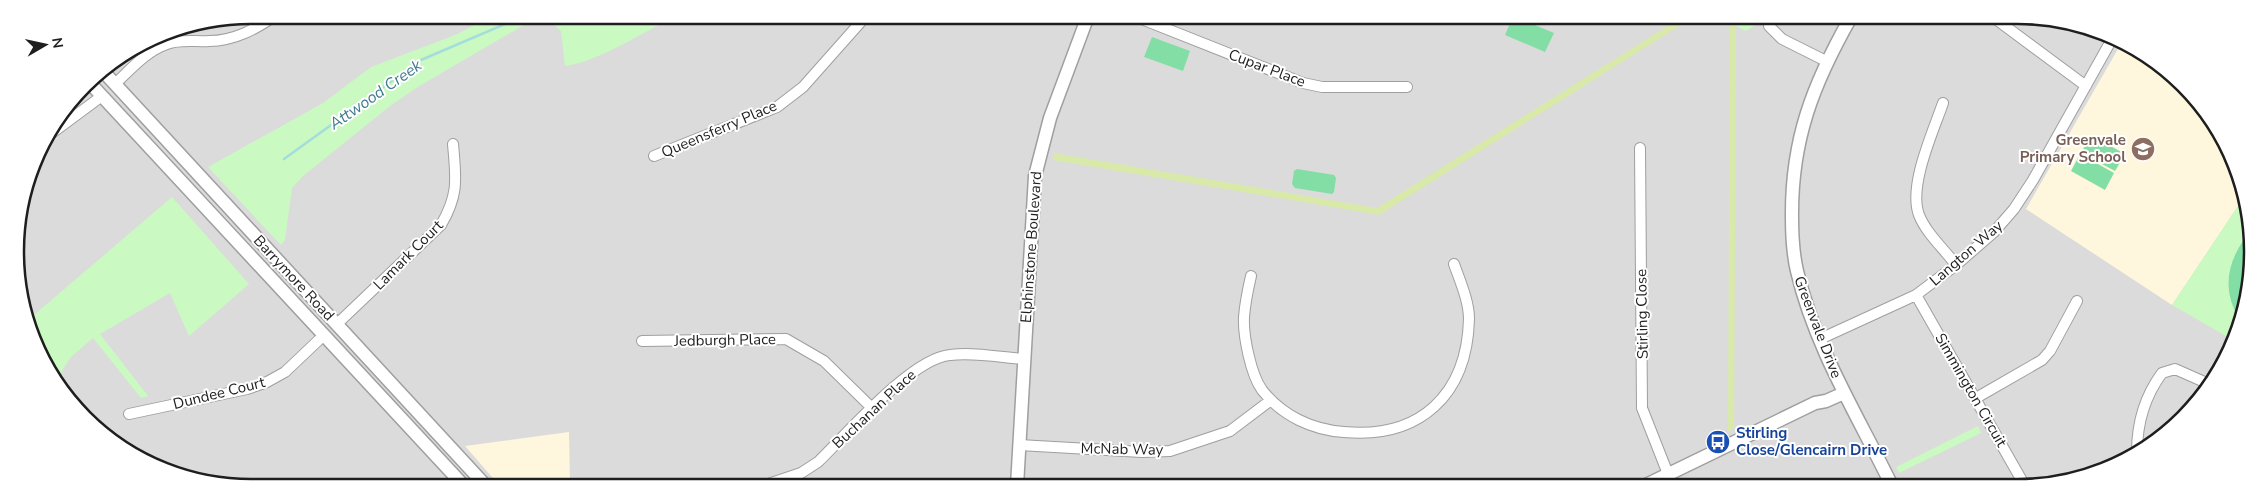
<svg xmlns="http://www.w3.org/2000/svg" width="2268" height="503" font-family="'Nunito Sans',sans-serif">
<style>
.residential{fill:#dcdbdb}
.education{fill:#fff7dd}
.grass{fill:#d8e9aa}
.park{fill:#caf9c1}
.pitch{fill:#82dea4}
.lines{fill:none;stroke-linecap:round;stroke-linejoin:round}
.stream{stroke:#a4dddc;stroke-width:2.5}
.minor-casing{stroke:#9f9f9f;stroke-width:12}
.tertiary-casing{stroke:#9f9f9f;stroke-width:15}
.minor{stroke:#fff;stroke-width:10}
.tertiary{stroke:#fff;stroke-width:12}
.labels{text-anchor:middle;stroke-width:4;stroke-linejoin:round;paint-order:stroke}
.street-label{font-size:15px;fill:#1e1e1e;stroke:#fff}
.education-label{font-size:15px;font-weight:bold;fill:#785e54;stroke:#fff;text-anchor:end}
.transit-label{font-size:15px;font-weight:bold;fill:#164399;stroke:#fff;text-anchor:start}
.water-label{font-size:16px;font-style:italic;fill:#3f7a8e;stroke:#fff}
.rim{fill:none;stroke:#1e1e1e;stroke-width:2.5}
</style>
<rect width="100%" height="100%" fill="#efe9e4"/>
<!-- residential -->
<path class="residential" d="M 252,15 L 2048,17 L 2135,47 L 2204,108 L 2245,191 L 2251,283 L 2228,356 L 2184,419 L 2121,464 L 2047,486 L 220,486 L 134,456 L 64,396 L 23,313 L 16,236 L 40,147 L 95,74 L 161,33 Z"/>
<!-- education -->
<path class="education" d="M 2122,42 L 2135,47 L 2204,108 L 2245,191 L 2246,198 L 2240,203 L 2172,305 L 2026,209 Z
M 569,432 L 570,486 L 500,486 L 465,446 Z"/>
<!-- grass -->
<path class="grass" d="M 1679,19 L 1679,26 L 1379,215 L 1053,160 L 1054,153 L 1377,208 Z
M 1730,26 L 1736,26 L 1734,429 L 1728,431 Z"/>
<!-- park -->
<path class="park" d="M 495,15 L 672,15 L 667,21 C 636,36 599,61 565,66 L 561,31 L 550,21 L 529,22 L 416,88 L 390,106 L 303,176 L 292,188 L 285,240 L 281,245 L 208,167 L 323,103 L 371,67 L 455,35 Z
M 1679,17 L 1757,17 L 1754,26 L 1746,31 L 1736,26 L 1679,26 Z
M 172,197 L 249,284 L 189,336 L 170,293 L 100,334 L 148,396 L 141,398 L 93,338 L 71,357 L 56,380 L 27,321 Z
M 2246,198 L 2251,283 L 2233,340 L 2172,305 L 2240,203 Z
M 1978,426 L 1981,433 L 1899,473 L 1896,467 Z"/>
<!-- pitch -->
<path class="pitch" d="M 1513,16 L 1554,33 L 1545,52 L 1505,35 Z
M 1152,37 L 1190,51 L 1183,71 L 1144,57 Z
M 2091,135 L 2125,154 L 2115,171 L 2081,153 Z
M 2080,154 L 2114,173 L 2105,190 L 2071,171 Z
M 1297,169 L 1334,175 L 1336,178 L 1334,192 L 1332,194 L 1295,188 L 1292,184 L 1294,171 Z
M 2248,234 L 2251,283 L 2240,320 C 2221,290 2227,261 2248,234 Z"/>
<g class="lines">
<!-- stream -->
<path class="stream" d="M 284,159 L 421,60 L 526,15"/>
<!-- minor casing -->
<g class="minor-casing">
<path id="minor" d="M 1134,16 L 1303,83 L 1322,87 L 1407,87
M 1997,20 L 2086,86
M 1769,26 L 1782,39 L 1826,61
M 115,84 C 130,70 146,51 167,44 C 179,39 196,42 209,41 C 234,41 256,29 276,15
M 1943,103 C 1933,132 1908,186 1919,215 C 1926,233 1944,249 1956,265
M 48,136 L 102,96
M 1640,148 L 1642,408 L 1668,474
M 654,156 L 777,107 L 803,87 L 866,16
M 1251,276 C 1248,289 1245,303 1244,317 C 1243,336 1251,375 1262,390 C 1282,416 1313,430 1344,432 C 1420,439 1467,395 1469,319 C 1469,301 1460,281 1454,264
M 1916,295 L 2025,486
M 337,324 L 441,225 C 459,194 456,179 453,144
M 1820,339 L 1916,295 L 1956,265 L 1994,232 L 2014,209 L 2033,180 L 2112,39
M 642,341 L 786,339 L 824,361 L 873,409
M 1976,398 L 2042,360 L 2050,351 L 2077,301
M 129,414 L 247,389 L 267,382 L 285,372 L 324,335
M 1019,445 L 1142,452 L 1170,451 L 1230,431 L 1271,400
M 2137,452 C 2137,424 2145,396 2162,373 L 2175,369 L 2209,384
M 762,486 L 801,473 L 818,462 C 847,434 912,358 950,355 C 974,352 999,357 1023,359"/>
</g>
<!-- tertiary casing -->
<g class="tertiary-casing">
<path id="tertiary" d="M 1851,17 C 1813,84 1791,140 1792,218 C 1792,235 1793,254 1797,271 C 1815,348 1858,416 1892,486
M 102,70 L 486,486
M 89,82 L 464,486
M 1017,486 L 1035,176 L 1050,118 L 1088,16
M 1644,486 L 1815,403 L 1826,401 L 1844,393"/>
</g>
<!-- minor -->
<use href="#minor" class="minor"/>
<!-- tertiary -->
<use href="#tertiary" class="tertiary"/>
</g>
<!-- icons -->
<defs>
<g id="school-disc" transform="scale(1.25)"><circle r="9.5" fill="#8d6e63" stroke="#fff"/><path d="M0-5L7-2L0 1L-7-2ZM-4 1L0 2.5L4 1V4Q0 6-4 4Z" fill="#fff"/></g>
<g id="bus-disc" transform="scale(1.25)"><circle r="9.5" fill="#1a4fb4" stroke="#fff"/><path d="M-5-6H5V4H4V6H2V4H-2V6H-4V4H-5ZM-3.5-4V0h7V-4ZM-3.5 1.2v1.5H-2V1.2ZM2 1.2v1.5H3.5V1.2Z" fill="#fff"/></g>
</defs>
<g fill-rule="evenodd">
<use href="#school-disc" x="2143" y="149"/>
<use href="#bus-disc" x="1718" y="442"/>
</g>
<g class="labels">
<!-- street labels -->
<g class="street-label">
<text transform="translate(1267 68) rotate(21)" y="5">Cupar Place</text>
<text transform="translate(719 129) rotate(-23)" y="5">Queensferry Place</text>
<text transform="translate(1031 247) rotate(-86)" y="5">Elphinstone Boulevard</text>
<text transform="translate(1966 253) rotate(-41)" y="5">Langton Way</text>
<text transform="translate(408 255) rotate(-45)" y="5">Lamark Court</text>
<text transform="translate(294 278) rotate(47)" y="5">Barrymore Road</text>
<text transform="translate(1642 314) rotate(-91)" y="5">Stirling Close</text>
<text transform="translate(1818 327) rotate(69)" y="5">Greenvale Drive</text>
<text transform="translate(725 340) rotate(-1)" y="5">Jedburgh Place</text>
<text transform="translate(1971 390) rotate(60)" y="5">Simmington Circuit</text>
<text transform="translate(219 393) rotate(-14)" y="5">Dundee Court</text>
<text transform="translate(874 409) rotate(-43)" y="5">Buchanan Place</text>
<text transform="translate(1122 449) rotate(1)" y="5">McNab Way</text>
</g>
<!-- education labels -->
<g class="education-label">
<text x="2126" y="145">Greenvale<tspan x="2126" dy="17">Primary School</tspan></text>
</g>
<!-- transit labels -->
<g class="transit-label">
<text x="1736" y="438">Stirling<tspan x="1736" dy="17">Close/Glencairn Drive</tspan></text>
</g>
<!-- water labels -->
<g class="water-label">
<text transform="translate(375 94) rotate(-35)" y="6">Attwood Creek</text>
</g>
</g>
<!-- crop -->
<path d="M0 0H2268V503H0ZM251 24H2017A227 227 0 0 1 2244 251V252A227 227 0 0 1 2017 479H251A227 227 0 0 1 24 252V251A227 227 0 0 1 251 24Z" fill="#fff" fill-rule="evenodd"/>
<path class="rim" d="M251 24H2017A227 227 0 0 1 2244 251V252A227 227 0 0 1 2017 479H251A227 227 0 0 1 24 252V251A227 227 0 0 1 251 24Z"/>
<!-- north arrow -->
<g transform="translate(45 45) rotate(81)" stroke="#ffffff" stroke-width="4" paint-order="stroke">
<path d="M0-4L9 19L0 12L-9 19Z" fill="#1e1e1e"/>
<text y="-8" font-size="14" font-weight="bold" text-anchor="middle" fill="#1e1e1e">N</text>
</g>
</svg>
